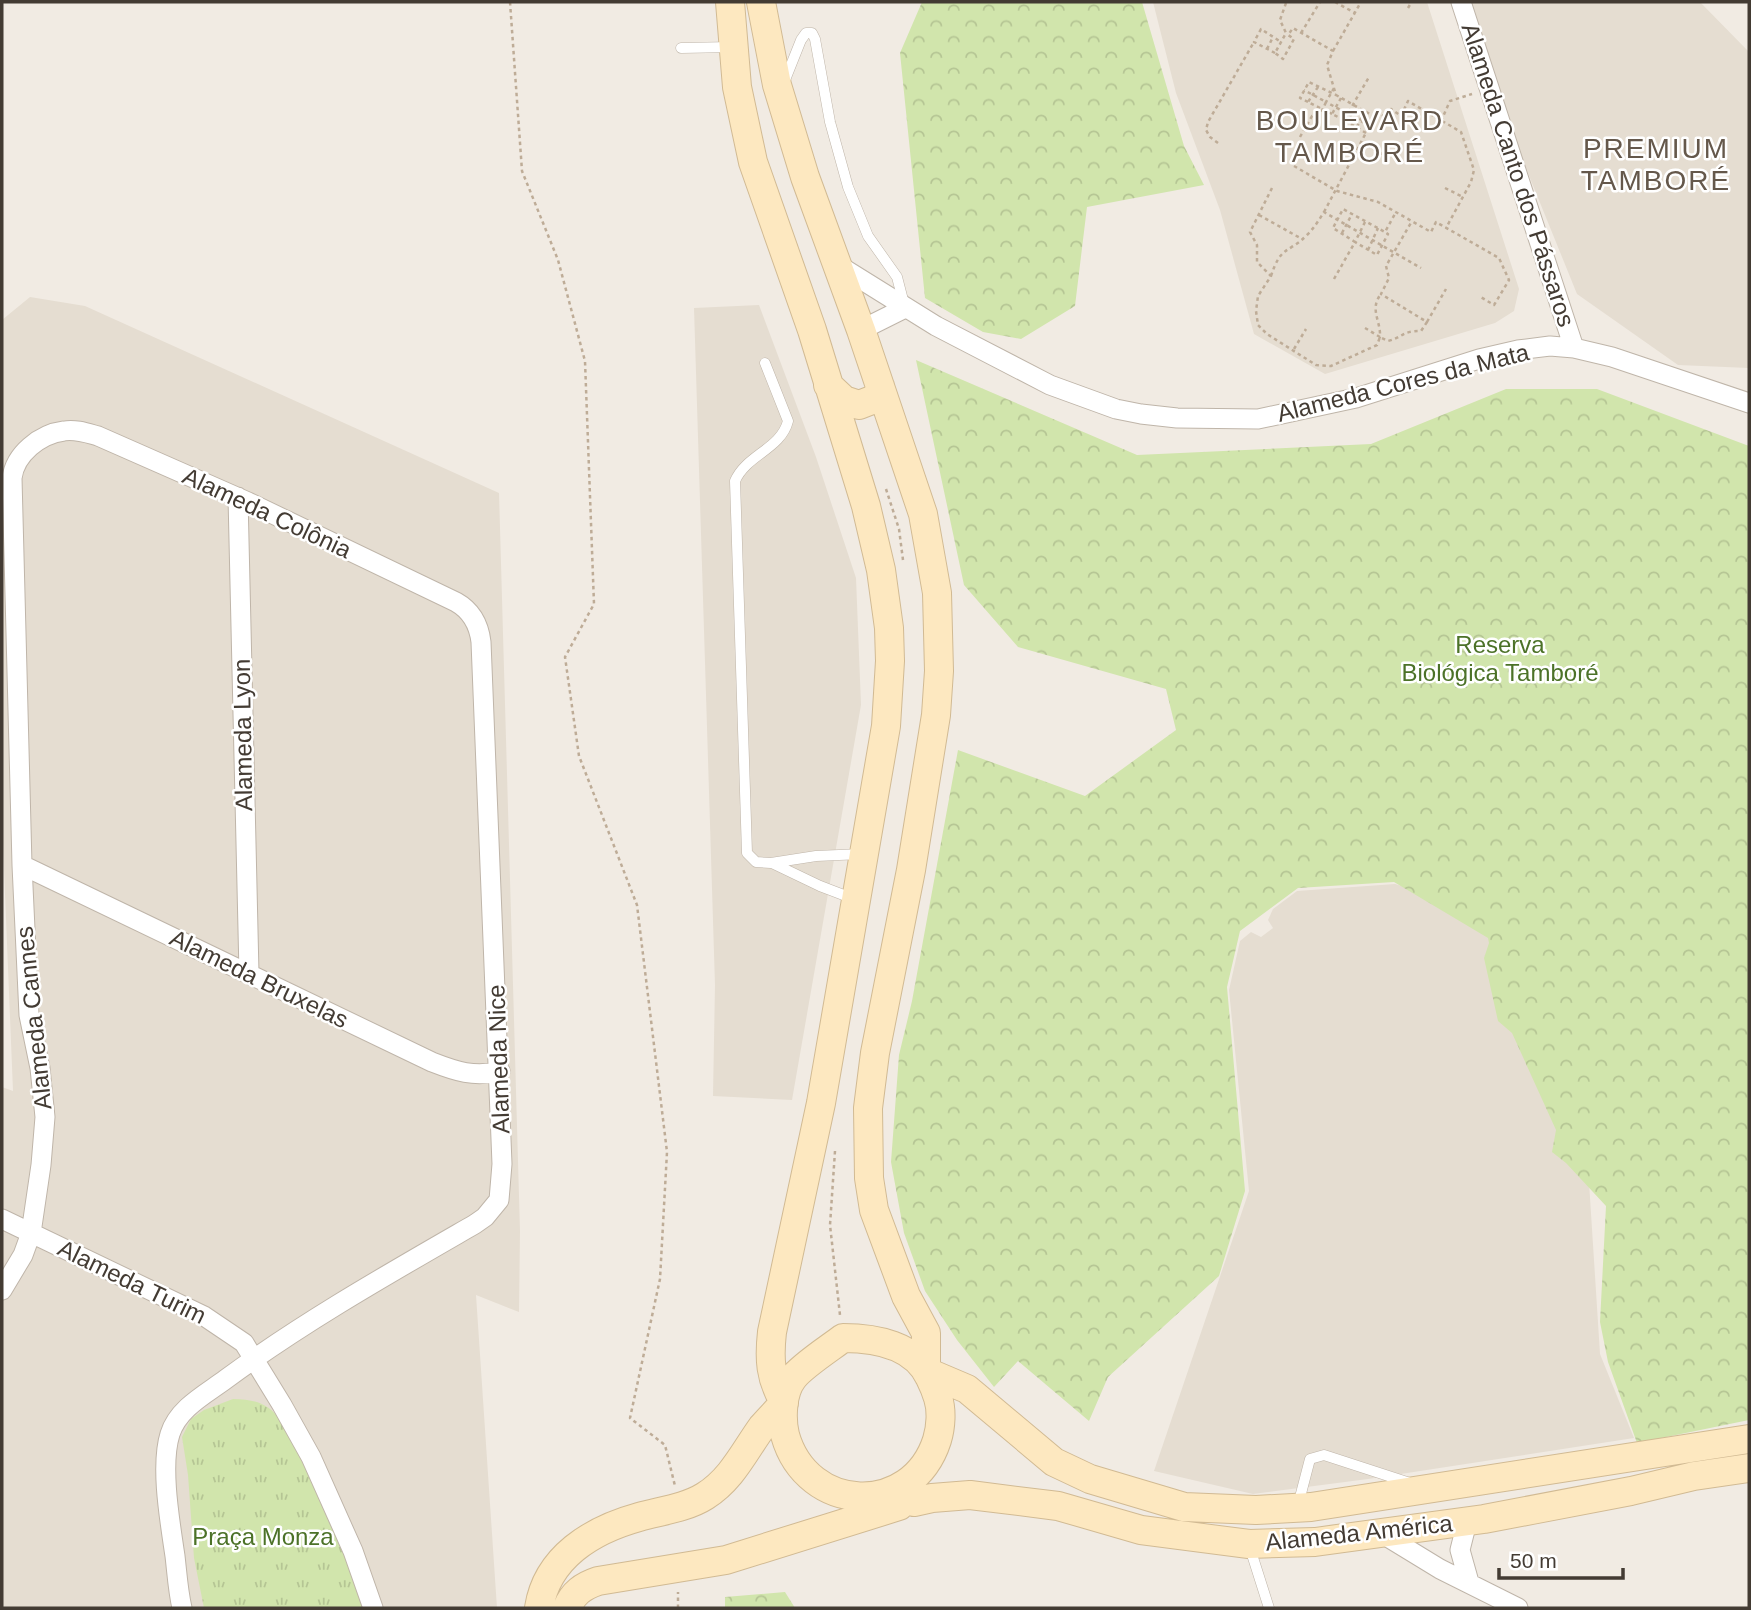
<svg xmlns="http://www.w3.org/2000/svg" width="1751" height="1610" font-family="Arial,sans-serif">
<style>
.residential{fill:#e5ddd1}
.grass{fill:url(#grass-tufts)}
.forest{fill:url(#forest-crowns)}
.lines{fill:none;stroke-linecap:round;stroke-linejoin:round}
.lane-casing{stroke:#bfb5a9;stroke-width:11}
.street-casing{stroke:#bfb5a9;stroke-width:21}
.secondary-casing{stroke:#d1ba93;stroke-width:30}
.path{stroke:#beac97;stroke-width:2.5;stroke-dasharray:3.5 3.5;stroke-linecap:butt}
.lane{stroke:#fff;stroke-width:10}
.street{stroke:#fff;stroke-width:19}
.secondary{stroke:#fde8c0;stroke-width:28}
.labels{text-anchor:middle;stroke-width:5;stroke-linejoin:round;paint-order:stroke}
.street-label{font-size:24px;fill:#433b33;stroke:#fff}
.park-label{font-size:24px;fill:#4c7228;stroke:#fff}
.quarter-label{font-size:28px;letter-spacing:2px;fill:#65584b;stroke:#fff}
</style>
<defs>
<pattern id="grass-tufts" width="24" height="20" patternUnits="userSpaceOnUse" patternTransform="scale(1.75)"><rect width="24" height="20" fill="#d1e5ac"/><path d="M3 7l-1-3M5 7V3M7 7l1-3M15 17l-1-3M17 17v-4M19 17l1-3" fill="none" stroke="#b5c594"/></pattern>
<pattern id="forest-crowns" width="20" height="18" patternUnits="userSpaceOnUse" patternTransform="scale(1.75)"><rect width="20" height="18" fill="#d1e5ac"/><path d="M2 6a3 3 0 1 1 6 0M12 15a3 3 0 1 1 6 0" fill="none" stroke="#b5c594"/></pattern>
</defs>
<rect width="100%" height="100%" fill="#f1ebe3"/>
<!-- residential -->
<path class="residential" d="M 1153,2 L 1427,2 L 1519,289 L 1514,311 L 1495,323 L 1325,374 L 1254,334 L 1220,210 L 1176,93 Z
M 1469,2 L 1700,2 L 1749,52 L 1749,368 L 1678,365 L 1577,294 L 1515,141 Z
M 30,297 L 85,306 L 499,493 L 520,1231 L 519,1312 L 476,1295 L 497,1608 L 2,1608 L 2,1087 L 13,1091 L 2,820 L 2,320 Z
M 759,305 L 816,457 L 856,578 L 861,705 L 792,1100 L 713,1096 L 715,985 L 694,308 Z
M 1395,884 L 1499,914 L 1589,1182 L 1600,1354 L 1634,1438 L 1368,1479 L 1253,1494 L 1154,1471 L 1249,1191 L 1229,990 L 1240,941 L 1251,932 L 1261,937 L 1273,928 L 1268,920 L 1273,909 L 1297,891 Z"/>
<!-- grass -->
<path class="grass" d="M 233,1399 C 256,1400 266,1402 282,1421 L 320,1491 L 366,1608 L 204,1608 L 194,1558 L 188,1475 L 182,1437 L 191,1419 L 204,1410 Z"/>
<!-- forest -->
<path class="forest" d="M 922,2 L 1142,2 L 1184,146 L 1204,185 L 1087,207 L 1075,306 L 1021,339 L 983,332 L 925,298 L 900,53 Z
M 916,360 L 1137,455 L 1371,444 L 1506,389 L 1597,389 L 1749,446 L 1749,1420 L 1637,1443 L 1608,1362 L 1600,1322 L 1606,1206 L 1566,1163 L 1552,1152 L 1556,1130 L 1512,1033 L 1498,1021 L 1484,958 L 1489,943 L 1488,938 L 1394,882 L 1298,888 L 1240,931 L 1227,987 L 1245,1191 L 1219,1276 L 1108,1377 L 1089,1421 L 1018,1361 L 994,1387 L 957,1340 L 925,1291 L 904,1233 L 891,1162 L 899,1055 L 912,1001 L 958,750 L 1085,796 L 1176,730 L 1166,689 L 1018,647 L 964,585 Z
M 785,1592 L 795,1608 L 725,1608 L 725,1597 Z"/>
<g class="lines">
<!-- lane casing -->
<g class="lane-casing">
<path id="lane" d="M 681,48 L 732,47
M 785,80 L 801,40 L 806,33 L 812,33 L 815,39 L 830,122 L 848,187 L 868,236 L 897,277 L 904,304
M 765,363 L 788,421 C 781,449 746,455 735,481 L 747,853 L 756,862 L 771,863 L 816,856 L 862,854
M 772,863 L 820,886 L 854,899
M 1298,1505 L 1310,1459 L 1324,1455 L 1410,1483
M 1249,1545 L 1269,1608"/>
</g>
<!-- street casing -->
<g class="street-casing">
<path id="street" d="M 1461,2 L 1574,348
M 838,265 L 936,326 L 1050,385 L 1116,409 L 1141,414 L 1177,418 L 1258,419 L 1356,398 L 1479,359 L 1518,350 L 1550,346 L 1574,348 L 1612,357 L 1749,403
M 861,330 L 905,308
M 238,497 L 249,973
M 22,865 L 432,1062 C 455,1071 475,1078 500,1071
M 2,1219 L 204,1316 L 244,1343 L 282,1405 L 311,1457 L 353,1551 L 373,1608
M 2,1290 L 23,1255 L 31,1233 L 41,1165 L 45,1117 L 40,1068 L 29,1015 L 22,865 L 12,478 C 15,454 40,434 64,431 C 76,429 87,433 98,436 L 248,502 L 456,602 C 472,611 479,625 481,642 L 502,1164 L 499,1200 L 485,1217 L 475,1224 C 390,1273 305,1321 226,1379 C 206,1394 178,1408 170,1434 C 160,1466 170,1522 175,1556 C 177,1573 178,1591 182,1608
M 1467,1522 L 1460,1550 L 1469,1582
M 1381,1533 L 1440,1569 L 1518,1608"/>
</g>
<!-- secondary casing -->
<g class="secondary-casing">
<path id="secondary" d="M 730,2 L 737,87 L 753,162 L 812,330 L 866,506 L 881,570 L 889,628 L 890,661 L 886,726 L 821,1103 L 772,1332 C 769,1359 770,1378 784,1402
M 761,2 L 777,85 L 805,177 L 861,330 L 923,514 L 937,593 L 939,671 L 936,715 L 911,870 L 875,1053 L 868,1108 L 869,1178 L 874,1210 L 906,1296 L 926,1333 L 926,1371
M 828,385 L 844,400 L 859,405 L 877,398 L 880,386
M 843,1338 C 875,1338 915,1345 930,1378 C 933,1384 936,1391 938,1398 C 942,1410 941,1427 937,1440 C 912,1518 807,1514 785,1435 C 781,1418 782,1392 793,1378 C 802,1366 830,1348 843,1338 Z
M 927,1372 L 967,1389 L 1054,1462 L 1090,1479 L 1184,1507 L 1256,1510 L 1311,1507 L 1749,1439
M 888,1493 L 914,1502 L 932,1498 L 970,1495 L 1058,1506 L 1141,1530 L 1249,1544 L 1315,1542 L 1484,1519 L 1631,1491 L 1694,1476 L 1749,1468
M 539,1608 C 547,1557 592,1530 639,1517 C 660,1511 686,1508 705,1496 C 732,1479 744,1452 762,1427 C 769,1419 777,1411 784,1403
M 567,1608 C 573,1593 583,1586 598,1581 L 726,1560 L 899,1506"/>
</g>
<!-- path -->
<path class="path" d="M 510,2 L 522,171 L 558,260 L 585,361 L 594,604 L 565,657 L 579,756 L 637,905 L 667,1152 L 660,1279 L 630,1418 L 665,1445 L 675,1486
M 1335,2 L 1355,13
M 1286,3 L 1280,20 L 1286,33 L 1275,53 L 1283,59 L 1294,39 L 1288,35 L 1293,28 L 1333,51 L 1327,65 L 1336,95 L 1375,117
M 1408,8 L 1411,3 L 1409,2
M 1301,33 L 1320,2
M 1267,49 L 1273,37
M 1333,51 L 1361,2
M 1275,53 L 1254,42 L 1261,29 L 1281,42
M 1318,87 L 1308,102 L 1332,114
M 1334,88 L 1326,102 L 1370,126
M 1341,98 L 1332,114 L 1344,120
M 1308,102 L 1300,98 L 1309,82 L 1336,95
M 1441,121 L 1450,101 L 1472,94
M 1357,127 L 1364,111
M 1366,133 L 1344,120 L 1369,77
M 1300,137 L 1312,116 L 1321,113 L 1326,102 L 1304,90
M 1361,142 L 1388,157
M 1218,143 L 1210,137 L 1206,130 L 1208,122 L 1254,42
M 1294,166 L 1337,191 L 1378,202 L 1431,232 L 1436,222 L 1499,258 L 1509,280 L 1494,305 L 1479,296
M 1272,188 L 1250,232 L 1257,245 L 1257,262 L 1271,276 L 1258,296 L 1256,311 L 1258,325 L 1267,334 L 1316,365 L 1331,366 L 1377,345 L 1380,337 L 1388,341 C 1404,337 1401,331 1421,331 L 1427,322 L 1381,294 L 1389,278 L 1386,266 L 1412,221
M 1445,188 L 1463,197
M 1324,212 L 1377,112 L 1387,118 L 1391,109 L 1401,116 L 1408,101 L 1461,132 L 1474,170 L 1471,182 L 1446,228
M 1259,215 L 1302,239
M 1365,222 L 1355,242 L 1377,255 L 1388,234 L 1385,232
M 1342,233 L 1352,214
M 1368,250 L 1378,228
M 1271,276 C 1281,245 1288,254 1307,235 C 1314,228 1319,220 1324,212 L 1421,268
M 1334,279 L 1355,242 L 1333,228 L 1343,209 L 1385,232 L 1396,212
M 1427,322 L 1446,289
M 1365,328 L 1380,337 C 1381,321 1369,309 1381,294
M 1294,349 L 1306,329
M 886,489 L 899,529 L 903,560
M 835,1151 L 830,1225 L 840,1315
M 678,1608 L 678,1592"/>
<!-- lane -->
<use href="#lane" class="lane"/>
<!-- street -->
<use href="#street" class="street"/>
<!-- secondary -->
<use href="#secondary" class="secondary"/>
</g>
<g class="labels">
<!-- street labels -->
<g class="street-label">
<text transform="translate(1518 175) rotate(72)" y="8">Alameda Canto dos Pássaros</text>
<text transform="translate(1403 383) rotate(-14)" y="8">Alameda Cores da Mata</text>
<text transform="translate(267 513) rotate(25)" y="8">Alameda Colônia</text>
<text transform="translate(243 735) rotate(-91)" y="8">Alameda Lyon</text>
<text transform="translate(259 979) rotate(26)" y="8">Alameda Bruxelas</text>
<text transform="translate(34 1018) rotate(-96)" y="8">Alameda Cannes</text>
<text transform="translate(499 1059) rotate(-92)" y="8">Alameda Nice</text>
<text transform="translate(132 1282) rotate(26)" y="8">Alameda Turim</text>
<text transform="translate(1359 1533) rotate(-6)" y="8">Alameda América</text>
</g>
<!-- park labels -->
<g class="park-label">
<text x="1500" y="653">Reserva<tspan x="1500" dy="28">Biológica Tamboré</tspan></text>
<text x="263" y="1545">Praça Monza</text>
</g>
<!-- quarter labels -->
<g class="quarter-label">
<text x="1350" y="130">BOULEVARD<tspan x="1350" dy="32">TAMBORÉ</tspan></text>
<text x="1656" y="158">PREMIUM<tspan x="1656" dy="32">TAMBORÉ</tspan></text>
</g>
</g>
<!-- border -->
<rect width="1751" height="1610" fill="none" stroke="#433b33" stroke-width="7"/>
<!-- scale -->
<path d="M1499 1568v10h124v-10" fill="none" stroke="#433b33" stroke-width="3.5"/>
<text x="1510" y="1568" font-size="21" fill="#433b33" stroke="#ffffff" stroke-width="5" paint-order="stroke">50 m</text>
</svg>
